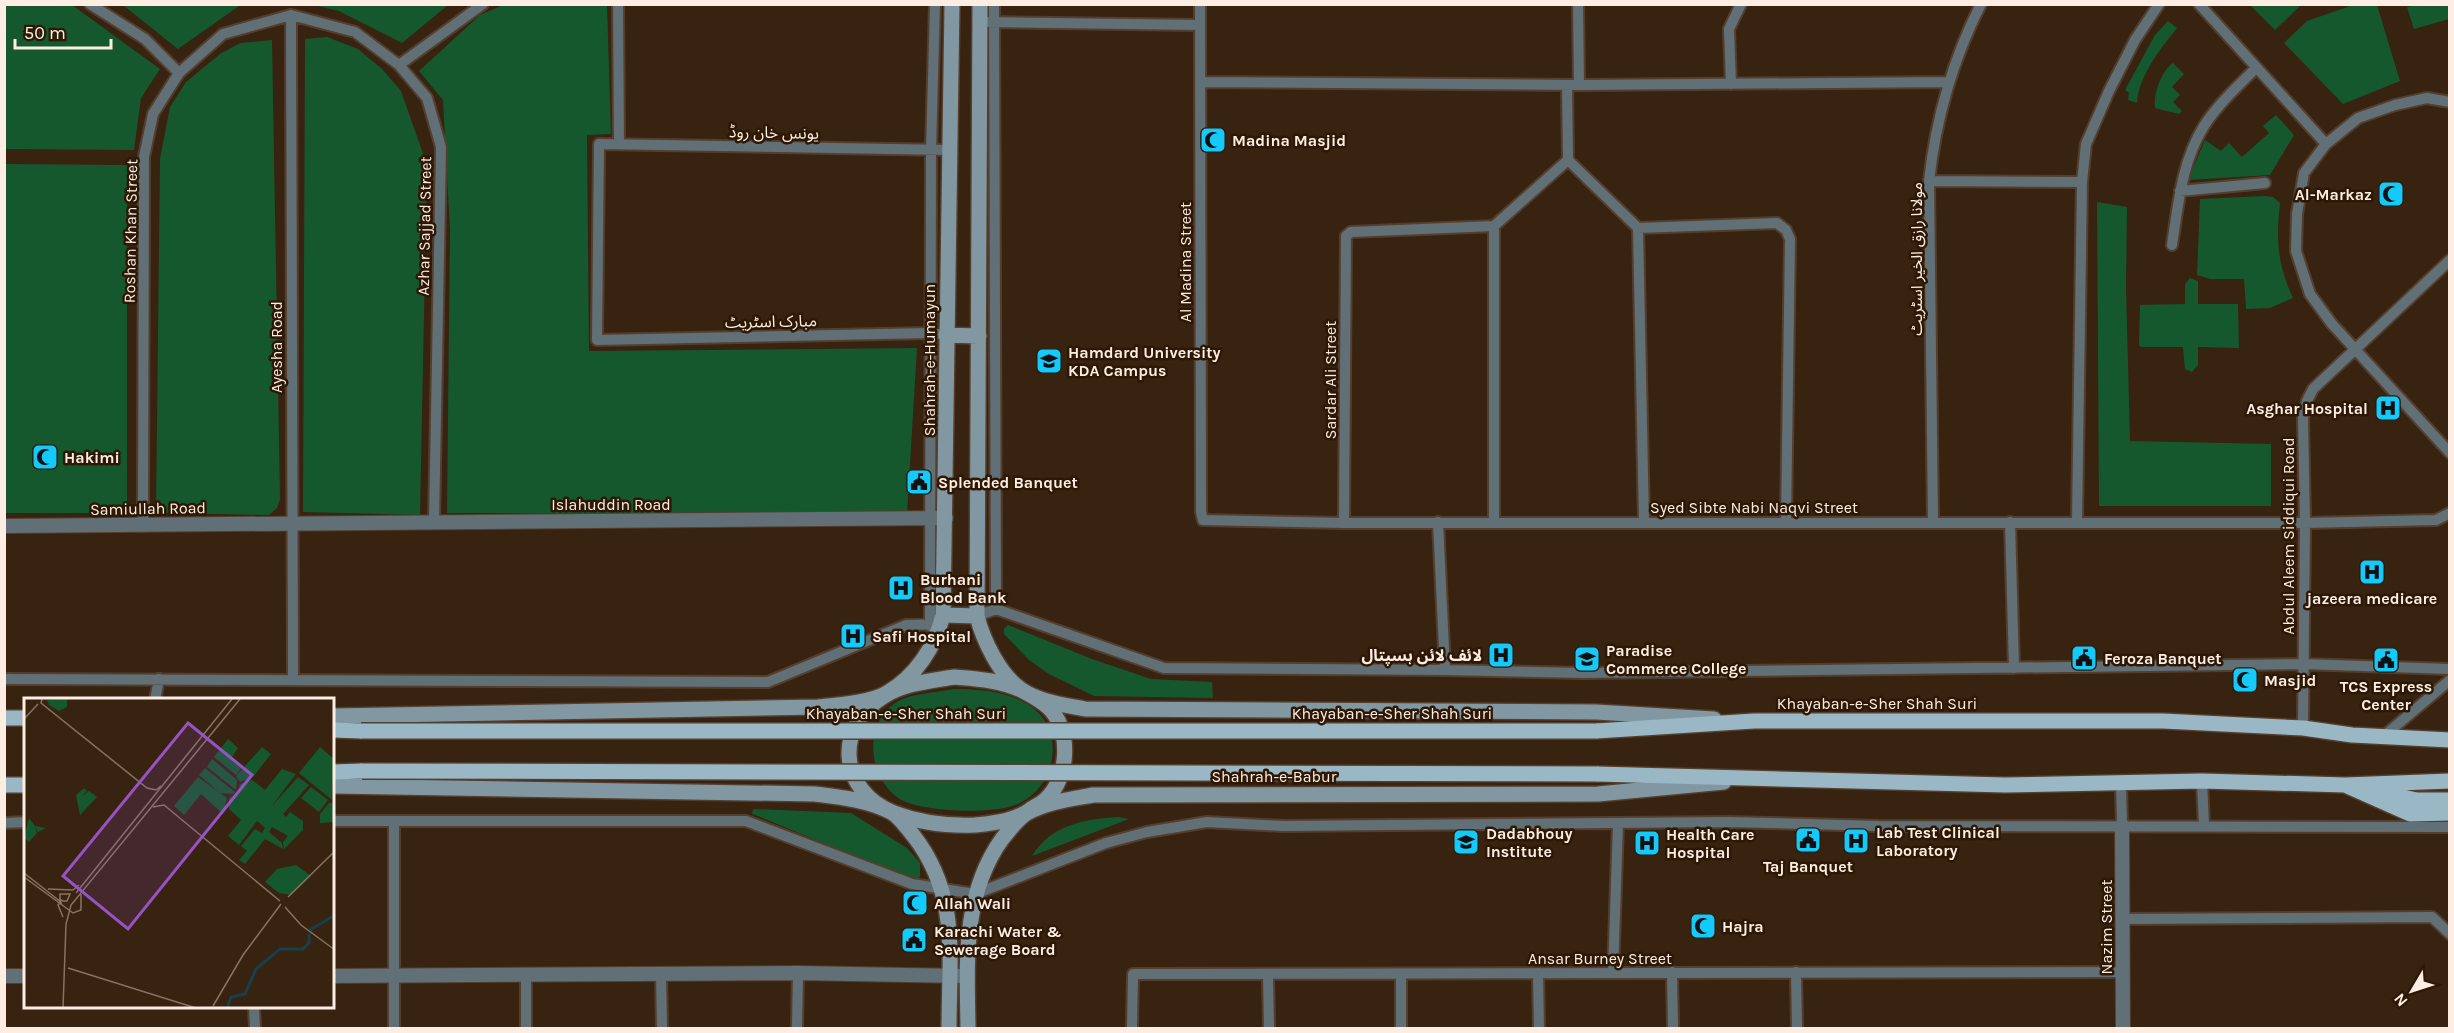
<svg xmlns="http://www.w3.org/2000/svg" width="2454" height="1033" font-family="Karla,'Noto Sans Arabic',sans-serif">
<style>
.green{fill:#16582e}
.lines{fill:none;stroke-linecap:round;stroke-linejoin:round}
.minor-casing{stroke:#543e2d;stroke-width:14}
.tertiary-casing{stroke:#543e2d;stroke-width:16}
.secondary-casing{stroke:#543e2d;stroke-width:18}
.primary-casing{stroke:#543e2d;stroke-width:18}
.minor{stroke:#616f76;stroke-width:10}
.tertiary{stroke:#616f76;stroke-width:14}
.secondary{stroke:#8198a3;stroke-width:15}
.primary{stroke:#9ab7c5;stroke-width:15}
.primary-bridge-casing{stroke:#543e2d;stroke-width:18;stroke-linecap:butt}
.primary-bridge{stroke:#9ab7c5;stroke-width:15}
.labels{text-anchor:middle;stroke-width:5;stroke-linejoin:round;paint-order:stroke}
.street-label{font-size:16px;fill:#fdede2;stroke:#2d1806}
.poi-label{font-size:16px;font-weight:bold;fill:#fdede2;stroke:#2d1806;text-anchor:start}
.inset-river{fill:none;stroke:#15404d;stroke-width:3}
.inset-road{fill:none;stroke:#877364;stroke-width:1.5}
.view{fill:#9553c6;fill-opacity:0.15;stroke:#9553c6;stroke-width:3}
.inset-edge{fill:none;stroke:#fdede2;stroke-width:3}
</style>
<rect width="100%" height="100%" fill="#382210"/>
<!-- green -->
<path class="green" d="M 5,4 L 72,5 L 160,69 L 141,98 L 134,150 L 5,149 Z
M 123,5 L 247,5 L 239,6 L 178,49 Z
M 314,5 L 448,5 L 402,43 L 339,11 Z
M 503,5 L 607,5 L 611,134 L 587,135 L 589,351 L 917,348 L 907,514 L 447,513 L 450,230 L 443,100 L 419,71 L 480,15 Z
M 2250,5 L 2298,5 L 2299,7 L 2275,30 Z
M 2353,5 L 2377,5 L 2400,81 L 2343,104 L 2284,43 L 2307,21 Z
M 2415,5 L 2449,5 L 2449,19 L 2414,29 L 2407,7 Z
M 2168,21 L 2177,28 C 2160,49 2139,76 2137,103 L 2128,100 L 2129,93 L 2125,90 L 2155,35 Z
M 327,37 L 358,49 L 382,69 L 401,91 L 427,165 L 420,515 L 303,512 L 305,39 Z
M 272,40 L 280,499 L 277,508 L 269,515 L 156,513 L 160,159 L 170,107 L 186,82 L 220,54 L 240,43 Z
M 2173,63 L 2184,74 L 2172,87 L 2180,95 L 2173,102 L 2182,111 L 2179,114 L 2155,108 C 2153,94 2162,70 2173,63 Z
M 2276,115 L 2294,135 L 2270,175 L 2188,180 L 2205,140 L 2221,151 L 2229,143 L 2242,157 L 2269,133 L 2263,126 Z
M 5,164 L 127,165 L 127,506 L 121,513 L 5,513 Z
M 2264,196 L 2273,197 L 2280,203 C 2276,240 2277,263 2293,298 L 2270,308 L 2246,309 L 2244,279 L 2210,279 L 2197,275 L 2200,199 Z
M 2097,202 L 2127,207 L 2126,287 L 2130,441 L 2271,444 L 2271,506 L 2099,506 Z
M 2190,278 L 2198,281 L 2198,304 L 2238,304 L 2239,348 L 2198,347 L 2198,365 L 2192,372 L 2185,369 L 2183,347 L 2141,347 L 2139,345 L 2140,305 L 2185,304 L 2185,284 Z
M 1008,625 L 1092,659 L 1151,679 L 1212,682 L 1213,698 L 1094,696 L 1049,674 L 1029,660 L 1004,634 L 1004,629 Z
M 954,689 C 979,689 1007,691 1029,705 C 1069,731 1055,793 1012,806 C 988,814 921,812 900,799 C 865,777 862,715 905,698 C 920,693 939,692 954,689 Z
M 753,809 L 851,813 L 907,848 L 920,863 L 920,877 L 913,880 L 758,816 L 752,814 Z
M 1118,817 L 1129,819 L 1032,856 C 1051,825 1084,819 1118,817 Z"/>
<g class="lines">
<!-- minor casing -->
<g class="minor-casing">
<path id="minor" d="M 90,4 L 145,39 L 179,73
M 618,4 L 619,144
M 1200,4 L 1201,512 L 1203,520 L 1344,523 L 2305,523 L 2436,520 L 2450,513
M 1578,4 L 1579,85
M 2199,4 L 2326,144
M 291,15 L 293,679
M 291,15 L 355,32 L 399,65 L 427,98 L 441,147 L 434,522
M 988,22 L 1200,25
M 399,65 L 483,4
M 1201,82 L 1579,85 L 1947,82
M 1731,84 L 1729,29 L 1741,4
M 1567,85 L 1568,160 L 1638,228 L 1644,522
M 2450,102 L 2427,98 L 2395,105 L 2358,118 L 2326,144 L 2304,173 L 2297,214 L 2296,251 L 2310,294 L 2332,324 L 2450,453
M 1929,181 L 2082,182
M 2180,191 L 2265,183
M 1638,228 L 1777,223 L 1786,230 L 1790,239 L 1786,522
M 2172,245 C 2178,205 2182,161 2204,126 C 2218,104 2238,86 2256,68
M 946,335 L 930,333 L 597,340 L 599,144 L 949,150
M 1438,522 L 1445,670
M 1494,522 L 1494,226 L 1568,160
M 1933,522 L 1929,181 C 1936,118 1952,61 1981,4
M 2010,522 L 2014,668
M 2077,522 L 2082,182 L 2086,144 L 2109,91 L 2135,40 L 2159,4
M 1344,523 L 1346,236 L 1351,232 L 1494,226
M 143,526 L 144,157 L 153,114 L 179,73 L 223,34 L 291,15
M 996,609 L 1164,668 L 1445,670 L 1584,673 L 2303,664 L 2450,669
M 977,616 L 996,609 L 994,4
M 930,626 L 931,151 L 935,4
M 4,679 L 768,682 L 906,625 L 941,624
M 155,700 L 159,679
M 2303,728 L 2305,523 L 2303,418 L 2307,401 L 2313,389 L 2450,260
M 2385,735 L 2450,680
M 2202,781 L 2204,825
M 2121,783 L 2122,825
M 333,821 L 746,821 L 912,884 L 975,894 L 1106,843 L 1147,832 L 1207,822 L 1283,826 L 1729,822 L 1879,826 L 2450,827
M 4,823 L 26,822
M 2122,919 L 2432,917 L 2450,934
M 1672,972 L 1673,1028
M 1796,972 L 1797,1028
M 1538,973 L 1539,1028
M 1613,973 L 1618,824
M 526,974 L 526,1028
M 661,974 L 662,1028
M 1268,974 L 1269,1028
M 254,1008 L 255,1028
M 394,1028 L 394,821
M 797,1028 L 798,973
M 1132,1028 L 1133,974 L 2122,972
M 1401,1028 L 1401,974"/>
</g>
<!-- tertiary casing -->
<g class="tertiary-casing">
<path id="tertiary" d="M 4,526 L 946,518
M 2122,825 L 2123,1028
M 4,976 L 26,976
M 333,976 L 798,973 L 961,976"/>
</g>
<!-- secondary casing -->
<g class="secondary-casing">
<path id="secondary" d="M 980,4 L 977,616 C 983,640 1000,676 1022,690 C 1040,702 1065,705 1085,709 L 1596,712 L 1714,719
M 946,335 L 979,336
M 943,615 L 977,616
M 954,677 C 977,679 999,680 1021,690 C 1029,694 1041,701 1048,707 C 1072,729 1069,778 1046,799 C 1042,803 1036,806 1031,809 C 1016,821 993,823 975,825 C 947,826 920,823 894,813 C 839,791 833,727 884,696 C 905,683 931,681 954,677 Z
M 333,716 L 818,707 C 837,705 870,703 887,693 C 916,676 935,647 943,615 L 952,4
M 333,786 L 815,794 C 839,797 868,800 891,812 C 899,816 907,828 913,835 C 960,895 949,957 949,1028
M 968,1028 C 967,963 962,895 1002,839 C 1009,831 1018,818 1027,813 C 1047,802 1071,799 1093,795 L 1598,794 L 1724,782"/>
</g>
<!-- primary casing -->
<g class="primary-casing">
<path id="primary" d="M 4,718 L 26,718
M 333,730 L 361,731
M 1596,731 L 1754,721 L 2163,721 L 2303,728 L 2352,735 L 2450,740
M 333,772 L 362,771
M 1597,774 L 2005,785 L 2202,781 L 2345,785 L 2450,781
M 4,785 L 26,785
M 2347,786 L 2410,814 L 2450,813
M 2374,791 L 2417,800 L 2450,800"/>
</g>
<!-- minor -->
<use href="#minor" class="minor"/>
<!-- tertiary -->
<use href="#tertiary" class="tertiary"/>
<!-- secondary -->
<use href="#secondary" class="secondary"/>
<!-- primary -->
<use href="#primary" class="primary"/>
<!-- primary-bridge casing -->
<g class="primary-bridge-casing">
<path id="primary-bridge" d="M 361,731 L 1596,731
M 362,771 L 1597,774"/>
</g>
<!-- primary-bridge -->
<use href="#primary-bridge" class="primary-bridge"/>
</g>
<!-- icons -->
<defs>
<g id="mosque-square" transform="scale(1.35)"><rect x="-9" y="-9" width="18" height="18" rx="4" fill="#13cafb" stroke="#2d1806"/><path d="M3.5-4.9A6 6 0 1 0 3.5 4.9A5 5 0 1 1 3.5-4.9Z" fill="#111"/></g>
<g id="university-square" transform="scale(1.35)"><rect x="-9" y="-9" width="18" height="18" rx="4" fill="#13cafb" stroke="#2d1806"/><path d="M0-5L7-2L0 1L-7-2ZM-4 1L0 2.5L4 1V4Q0 6-4 4Z" fill="#111"/></g>
<g id="hospital-square" transform="scale(1.35)"><rect x="-9" y="-9" width="18" height="18" rx="4" fill="#13cafb" stroke="#2d1806"/><path d="M-5-5h3v3.5h4V-5h3V5h-3V1.5h-4V5h-3Z" fill="#111"/></g>
<g id="civic-square" transform="scale(1.35)"><rect x="-9" y="-9" width="18" height="18" rx="4" fill="#13cafb" stroke="#2d1806"/><path d="M-.6-6.5H3V-4.5H.6V-3L4-1V1h2V6H-6V1h2V-1L-.6-3ZM-1.2 2.5V6h2.4V2.5Z" fill="#111"/></g>
</defs>
<g fill-rule="evenodd">
<use href="#mosque-square" x="1213" y="140"/>
<use href="#mosque-square" x="2391" y="194"/>
<use href="#university-square" x="1049" y="361"/>
<use href="#hospital-square" x="2388" y="408"/>
<use href="#mosque-square" x="45" y="457"/>
<use href="#civic-square" x="919" y="482"/>
<use href="#hospital-square" x="2372" y="572"/>
<use href="#hospital-square" x="901" y="588"/>
<use href="#hospital-square" x="853" y="636"/>
<use href="#hospital-square" x="1501" y="655"/>
<use href="#civic-square" x="2084" y="658"/>
<use href="#university-square" x="1587" y="659"/>
<use href="#civic-square" x="2386" y="660"/>
<use href="#mosque-square" x="2245" y="680"/>
<use href="#civic-square" x="1808" y="840"/>
<use href="#hospital-square" x="1856" y="841"/>
<use href="#university-square" x="1466" y="842"/>
<use href="#hospital-square" x="1647" y="843"/>
<use href="#mosque-square" x="915" y="903"/>
<use href="#mosque-square" x="1703" y="926"/>
<use href="#civic-square" x="914" y="940"/>
</g>
<g class="labels">
<!-- street labels -->
<g class="street-label">
<text transform="translate(774 132) rotate(1)" y="6">یونس خان روڈ</text>
<text transform="translate(424 226) rotate(-89)" y="6">Azhar Sajjad Street</text>
<text transform="translate(130 231) rotate(-89)" y="6">Roshan Khan Street</text>
<text transform="translate(1916 259) rotate(-90)" y="6">مولانا رازق الخیر اسٹریٹ</text>
<text transform="translate(1185 262) rotate(-90)" y="6">Al Madina Street</text>
<text transform="translate(771 321) rotate(-1)" y="6">مبارک اسٹریٹ</text>
<text transform="translate(276 347) rotate(-90)" y="6">Ayesha Road</text>
<text transform="translate(929 360) rotate(-90)" y="6">Shahrah-e-Humayun</text>
<text transform="translate(1330 380) rotate(-90)" y="6">Sardar Ali Street</text>
<text x="611" y="510">Islahuddin Road</text>
<text x="1754" y="513">Syed Sibte Nabi Naqvi Street</text>
<text transform="translate(148 508) rotate(-1)" y="6">Samiullah Road</text>
<text transform="translate(2288 536) rotate(-90)" y="6">Abdul Aleem Siddiqui Road</text>
<text x="1877" y="709">Khayaban-e-Sher Shah Suri</text>
<text x="906" y="719">Khayaban-e-Sher Shah Suri</text>
<text x="1392" y="719">Khayaban-e-Sher Shah Suri</text>
<text x="1274" y="782">Shahrah-e-Babur</text>
<text transform="translate(2106 927) rotate(-90)" y="6">Nazim Street</text>
<text x="1600" y="964">Ansar Burney Street</text>
</g>
<!-- poi labels -->
<g class="poi-label">
<text x="1232" y="146">Madina Masjid</text>
<text x="2372" y="200" text-anchor="end">Al-Markaz</text>
<text x="1068" y="358">Hamdard University<tspan x="1068" dy="18">KDA Campus</tspan></text>
<text x="2368" y="414" text-anchor="end">Asghar Hospital</text>
<text x="64" y="463">Hakimi</text>
<text x="938" y="488">Splended Banquet</text>
<text x="920" y="585">Burhani<tspan x="920" dy="18">Blood Bank</tspan></text>
<text x="2372" y="604" text-anchor="middle">jazeera medicare</text>
<text x="872" y="642">Safi Hospital</text>
<text x="1606" y="656">Paradise<tspan x="1606" dy="18">Commerce College</tspan></text>
<text x="1482" y="661" text-anchor="end">لائف لائن ہسپتال</text>
<text x="2104" y="664">Feroza Banquet</text>
<text x="2264" y="686">Masjid</text>
<text x="2386" y="692" text-anchor="middle">TCS Express<tspan x="2386" dy="18">Center</tspan></text>
<text x="1876" y="838">Lab Test Clinical<tspan x="1876" dy="18">Laboratory</tspan></text>
<text x="1486" y="839">Dadabhouy<tspan x="1486" dy="18">Institute</tspan></text>
<text x="1666" y="840">Health Care<tspan x="1666" dy="18">Hospital</tspan></text>
<text x="1808" y="872" text-anchor="middle">Taj Banquet</text>
<text x="934" y="909">Allah Wali</text>
<text x="1722" y="932">Hajra</text>
<text x="934" y="937">Karachi Water &amp;<tspan x="934" dy="18">Sewerage Board</tspan></text>
</g>
</g>
<!-- overview -->
<g transform="translate(24 698)">
<rect width="310" height="310" fill="#382210"/>
<path d="M 43,1 L 43,9 L 35,13 L 25,7 L 23,2 ZM 204,41 L 214,50 L 208,59 L 219,68 L 212,77 L 190,59 ZM 238,49 L 247,56 L 229,79 L 216,84 L 212,78 ZM 296,49 L 310,61 L 308,102 L 275,75 ZM 188,61 L 213,82 L 212,92 L 183,69 ZM 181,70 L 211,94 L 210,96 L 196,95 L 175,77 ZM 258,71 L 272,76 L 247,109 L 274,79 L 285,87 L 259,116 L 262,119 L 266,114 L 279,123 L 279,132 L 260,151 L 259,144 L 264,138 L 248,129 L 245,134 L 258,145 L 259,151 L 241,141 L 221,166 L 215,162 L 223,153 L 217,148 L 231,131 L 238,135 L 241,130 L 233,123 L 215,147 L 204,138 L 217,122 L 205,111 L 205,100 L 214,95 L 216,86 L 228,82 L 241,92 ZM 174,79 L 203,100 L 199,116 L 177,96 L 160,117 L 150,108 ZM 287,89 L 304,102 L 295,114 L 277,100 ZM 60,90 L 63,93 L 57,99 L 65,93 L 73,99 L 56,117 L 52,97 ZM 306,104 L 310,107 L 310,124 L 296,125 L 296,116 ZM 5,120 L 11,128 L 22,130 L 14,134 L 11,129 L 13,135 L 5,144 L 0,140 ZM 272,167 L 287,178 L 267,197 L 255,195 L 241,184 L 253,171 Z" fill="#16582e"/>
<path class="inset-river" d="M 286,232 L 311,217M 203,310 L 207,299 L 221,296 L 232,271 L 256,251 L 279,251 L 285,245 L 285,236"/>
<path class="inset-road" d="M 18,1 L 17,5 L 123,90 L 132,92 L 137,88M 0,21 L 14,6M 129,109 L 140,107 L 256,203M 0,175 L 37,204 L 34,207 L 39,219M 0,179 L 49,215 L 57,212 L 57,196M 24,191 L 49,192 L 55,187M 52,195 L 208,1M 264,199 L 311,153M 35,202 L 37,202 L 39,203 L 43,203 L 46,196 L 36,196 L 36,204 L 37,205 L 38,207M 261,209 L 277,227 L 311,252M 44,270 L 172,310M 189,308 L 219,257 L 257,206M 39,310 L 42,226 L 47,207 L 216,1"/>
<path class="view" d="M 164,25 L 228,77 L 104,231 L 39,178 Z"/>
<rect width="310" height="310" class="inset-edge"/>
</g>
<!-- border -->
<rect width="2454" height="1033" fill="none" stroke="#fdede2" stroke-width="12"/>
<!-- north arrow -->
<g transform="translate(2412 991) rotate(231)" stroke="#2d1806" stroke-width="4.5" paint-order="stroke">
<path d="M0-4.5L10 22L0 15L-10 22Z" fill="#fdede2"/>
<text y="-9" font-size="16" font-weight="bold" text-anchor="middle" fill="#fdede2">N</text>
</g>
<!-- scale -->
<path d="M15 39v9h96v-9" fill="none" stroke="#fdede2" stroke-width="3"/>
<text x="24" y="39" font-size="18" fill="#fdede2" stroke="#2d1806" stroke-width="4.5" paint-order="stroke">50 m</text>
</svg>
